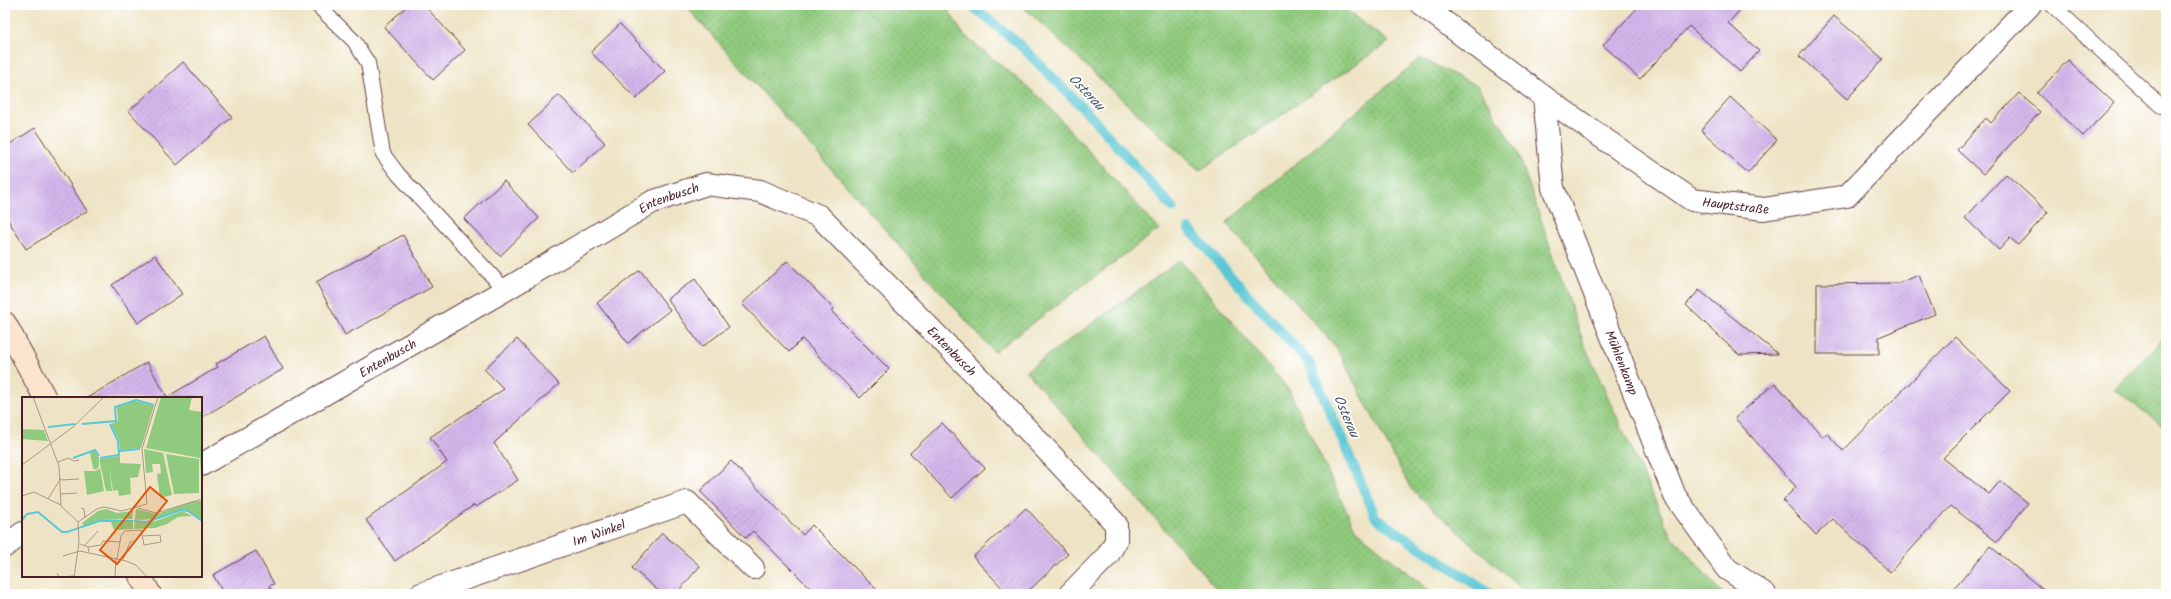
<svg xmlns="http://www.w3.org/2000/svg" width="2171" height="599" font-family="Kalam,sans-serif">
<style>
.grass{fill:url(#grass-dots);stroke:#6d7454}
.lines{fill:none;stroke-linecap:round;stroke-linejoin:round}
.stream{stroke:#5cc8d5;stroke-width:10}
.building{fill:url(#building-hatch)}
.lane-casing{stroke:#633d42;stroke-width:16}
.street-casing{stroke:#633d42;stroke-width:24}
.secondary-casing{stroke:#633d42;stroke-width:24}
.lane{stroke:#fff;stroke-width:14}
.street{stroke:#fff;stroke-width:22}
.secondary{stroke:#fbe5cf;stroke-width:22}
.labels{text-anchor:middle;stroke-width:3.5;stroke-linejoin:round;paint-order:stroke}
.street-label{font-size:13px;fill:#4a1f2b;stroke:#fff}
.water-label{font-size:14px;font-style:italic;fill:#505a66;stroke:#fff}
.inset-river{fill:none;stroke:#5cc8d5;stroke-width:2}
.inset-road{fill:none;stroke:#ac9587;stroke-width:1}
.view{fill:#e0560e;fill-opacity:0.15;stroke:#e0560e;stroke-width:2}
.inset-edge{fill:none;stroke:#4a1f2b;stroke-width:2}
</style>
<defs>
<pattern id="grass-dots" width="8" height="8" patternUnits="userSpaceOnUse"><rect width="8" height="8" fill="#90ca7e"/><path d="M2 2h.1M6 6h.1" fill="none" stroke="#7ead6d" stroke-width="1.8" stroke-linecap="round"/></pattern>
<pattern id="building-hatch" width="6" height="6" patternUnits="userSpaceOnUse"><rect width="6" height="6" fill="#d3b6eb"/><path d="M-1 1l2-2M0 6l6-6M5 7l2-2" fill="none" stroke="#b79cca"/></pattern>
</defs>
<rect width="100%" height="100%" fill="#fff"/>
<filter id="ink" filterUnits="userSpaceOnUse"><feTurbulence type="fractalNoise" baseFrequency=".025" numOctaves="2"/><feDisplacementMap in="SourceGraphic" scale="8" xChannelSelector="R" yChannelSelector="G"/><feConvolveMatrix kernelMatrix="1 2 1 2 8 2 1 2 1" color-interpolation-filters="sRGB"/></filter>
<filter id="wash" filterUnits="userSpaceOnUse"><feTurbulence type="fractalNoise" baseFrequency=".012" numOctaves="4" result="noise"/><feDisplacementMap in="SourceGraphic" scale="16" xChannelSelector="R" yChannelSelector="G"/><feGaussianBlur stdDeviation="0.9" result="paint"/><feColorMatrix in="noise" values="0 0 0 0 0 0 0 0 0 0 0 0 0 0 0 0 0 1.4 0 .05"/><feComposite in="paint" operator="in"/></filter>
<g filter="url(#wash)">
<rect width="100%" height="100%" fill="#eee4c5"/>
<!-- grass -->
<path class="grass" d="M 685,5 L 945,5 L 964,35 L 1042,99 L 1159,229 L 994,352 Z
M 1021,5 L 1339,5 L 1389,42 L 1199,171 Z
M 1420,58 L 1478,86 L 1518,153 L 1584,344 L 1670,534 L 1723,594 L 1527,594 L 1411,489 L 1335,346 L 1226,223 Z
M 1180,260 L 1289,390 L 1355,529 L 1433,594 L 1221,594 L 1026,371 Z
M 2166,336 L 2166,428 L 2114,389 Z"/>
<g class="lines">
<!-- stream -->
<path class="stream" d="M 971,5 L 1020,45 L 1085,110 L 1173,208
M 1189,229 L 1309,363 L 1376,518 L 1490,594"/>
</g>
<g id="blocks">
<!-- building -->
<path class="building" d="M 408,5 L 424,5 L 465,50 L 433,80 L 384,27 Z
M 1640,5 L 1745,5 L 1728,23 L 1759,51 L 1740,72 L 1689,26 L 1640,79 L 1603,45 Z
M 1834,16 L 1883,59 L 1847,99 L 1799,56 Z
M 620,24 L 665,71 L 636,99 L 591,52 Z
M 2068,60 L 2114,103 L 2083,136 L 2037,93 Z
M 183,62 L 232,117 L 177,165 L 129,111 Z
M 2019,93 L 2040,112 L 1983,174 L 1957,150 L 1986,118 L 1991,123 Z
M 559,95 L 605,143 L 573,173 L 528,125 Z
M 1730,97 L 1777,140 L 1748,173 L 1701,130 Z
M 35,128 L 87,211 L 26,249 L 5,215 L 5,147 Z
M 2006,174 L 2048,212 L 2018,245 L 2010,238 L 1999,250 L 1965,218 Z
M 504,181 L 539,218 L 500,256 L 464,219 Z
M 403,235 L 432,287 L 345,335 L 316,282 Z
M 155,255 L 182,294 L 138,323 L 112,285 Z
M 787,261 L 834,309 L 831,311 L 889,369 L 860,398 L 802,339 L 789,352 L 742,304 Z
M 640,270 L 670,310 L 628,343 L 597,303 Z
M 1919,275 L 1935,314 L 1879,337 L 1879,354 L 1817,354 L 1817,284 L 1899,283 Z
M 695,279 L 729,327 L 702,347 L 667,299 Z
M 1699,290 L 1778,354 L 1739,355 L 1686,305 Z
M 264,336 L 283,369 L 201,418 L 201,398 L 87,398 L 147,362 L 167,397 L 218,367 L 216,364 Z
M 1955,337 L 2010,391 L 1943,458 L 1989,494 L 2000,481 L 2028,503 L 1997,542 L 1951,506 L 1890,572 L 1833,519 L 1816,535 L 1783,500 L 1796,487 L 1735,418 L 1775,383 L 1823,437 L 1827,433 L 1843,451 Z
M 517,339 L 559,384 L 494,443 L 518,480 L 476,507 L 474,505 L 395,561 L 366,520 L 447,462 L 430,437 L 504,389 L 484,369 Z
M 942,423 L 985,468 L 952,498 L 910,453 Z
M 731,461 L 803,535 L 812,525 L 881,594 L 816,594 L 753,531 L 746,538 L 700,491 Z
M 1026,508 L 1068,554 L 1025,594 L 1008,594 L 973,557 Z
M 662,533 L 700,566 L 676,594 L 662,594 L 632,568 Z
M 1990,546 L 2048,594 L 1950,594 Z
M 256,551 L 274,584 L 269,586 L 273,594 L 224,594 L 213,575 Z"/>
</g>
</g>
<g filter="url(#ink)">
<use href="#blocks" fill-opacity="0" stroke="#633d42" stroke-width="1"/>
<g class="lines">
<!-- lane casing -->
<g class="lane-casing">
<path id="lane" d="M 317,5 L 354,41 L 368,63 L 383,154 L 398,174 L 505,290
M 2052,5 L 2161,106"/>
</g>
<!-- street casing -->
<g class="street-casing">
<g id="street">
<path id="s1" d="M 1422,5 L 1544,97 L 1692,200 L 1764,209 L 1847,196 L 2030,5"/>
<path id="s2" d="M 1544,97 L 1553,188 L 1675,496 L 1727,569 L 1765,594"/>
<path id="s3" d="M 201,465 L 505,290 L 652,202 L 706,184 L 760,191 L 819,216 L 979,378 L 1116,524 L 1116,541 L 1108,555 L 1070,594"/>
<path d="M 5,546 L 23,533"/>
<path id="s4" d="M 421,594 L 687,502 L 753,568"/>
</g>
</g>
<!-- secondary casing -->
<g class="secondary-casing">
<path id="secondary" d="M 5,323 L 45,398
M 140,576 L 150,594"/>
</g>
<!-- lane -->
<use href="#lane" class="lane"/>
<!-- street -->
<use href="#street" class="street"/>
<!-- secondary -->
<use href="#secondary" class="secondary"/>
</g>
</g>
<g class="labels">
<!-- street labels -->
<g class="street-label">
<text dy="5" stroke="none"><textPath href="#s3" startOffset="539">Entenbusch</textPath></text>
<text dy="5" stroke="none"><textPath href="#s1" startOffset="377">Hauptstraße</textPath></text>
<text dy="5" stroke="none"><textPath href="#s3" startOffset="887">Entenbusch</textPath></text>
<text dy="5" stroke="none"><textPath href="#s3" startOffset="215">Entenbusch</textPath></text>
<text dy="5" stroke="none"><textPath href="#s2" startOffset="279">Mühlenkamp</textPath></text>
<text dy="5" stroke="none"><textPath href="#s4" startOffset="188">Im Winkel</textPath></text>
</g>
<!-- water labels -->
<g class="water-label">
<text transform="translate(1087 92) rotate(46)" y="5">Osterau</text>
<text transform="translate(1347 416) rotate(67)" y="5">Osterau</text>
</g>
</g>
<!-- overview -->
<g transform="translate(22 397)">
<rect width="180" height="180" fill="#eee4c5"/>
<path d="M 139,0 L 170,0 L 167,13 L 180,15 L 180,96 L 178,61 L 124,51 ZM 113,4 L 132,9 L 119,51 L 98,53 L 97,43 L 89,27 L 96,24 L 95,10 ZM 0,32 L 22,33 L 26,44 L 0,42 ZM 122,52 L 141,56 L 150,98 L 138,101 L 135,77 L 139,76 L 138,67 L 130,67 L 131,75 L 124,76 ZM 73,54 L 77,61 L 77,69 L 74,73 L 71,71 L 68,56 ZM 144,57 L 177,62 L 177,96 L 152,97 ZM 98,59 L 98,66 L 119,67 L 116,80 L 108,81 L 109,97 L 97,99 L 96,93 L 91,94 L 87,69 L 90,94 L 84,94 L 78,66 L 78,62 ZM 78,71 L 82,94 L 65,98 L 62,74 L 74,74 ZM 171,104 L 180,104 L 180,123 L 162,112 L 134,122 L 113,123 L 114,112 L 135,117 ZM 84,112 L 95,116 L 111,114 L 110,122 L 82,123 L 63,130 L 60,126 L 76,114 ZM 160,114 L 170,119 L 156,120 L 145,127 L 133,131 L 112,132 L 113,125 L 134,124 ZM 89,125 L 111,125 L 111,132 L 92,133 Z" fill="#90ca7e"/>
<path class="inset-river" d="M 60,27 L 94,24 L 93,10 L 114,3 L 132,8M 26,30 L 53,27M 97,54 L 118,52M 51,61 L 73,53 L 77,59M 78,61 L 97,58 L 96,44 L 88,27M 0,123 L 5,117 L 16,115 L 40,135 L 45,135 L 77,124 L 111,124M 112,124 L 125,125 L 159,113 L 166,114 L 180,124"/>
<path class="inset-road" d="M 11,0 L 37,69 L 39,109 L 56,125 L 57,146 L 52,180M 36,65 L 46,61 L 52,64 L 57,63M 0,68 L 51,30 L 82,0M 39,83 L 57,82M 39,97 L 55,96M 0,99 L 12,95 L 39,108M 26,102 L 39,81M 59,111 L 62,112 L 63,121M 116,111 L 134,116 L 180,102M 56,125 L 75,112 L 82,110 L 100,114 L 125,107 L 120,52 L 136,0M 58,147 L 66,150 L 67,155M 63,148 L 76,134M 66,150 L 79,148 L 81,144 L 98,145M 41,159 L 58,154 L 104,164 L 114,168 L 125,180M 95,162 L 99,139 L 103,134 L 119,133 L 122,148 L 139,145 L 138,138 L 120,139M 101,163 L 108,145 L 111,144M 35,176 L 37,180 L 52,179M 93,180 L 94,161"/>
<path class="view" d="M 128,90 L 145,104 L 95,167 L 78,153 Z"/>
<rect width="180" height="180" class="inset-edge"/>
</g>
<!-- margin -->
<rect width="2171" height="599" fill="none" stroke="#fff" stroke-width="20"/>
</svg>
